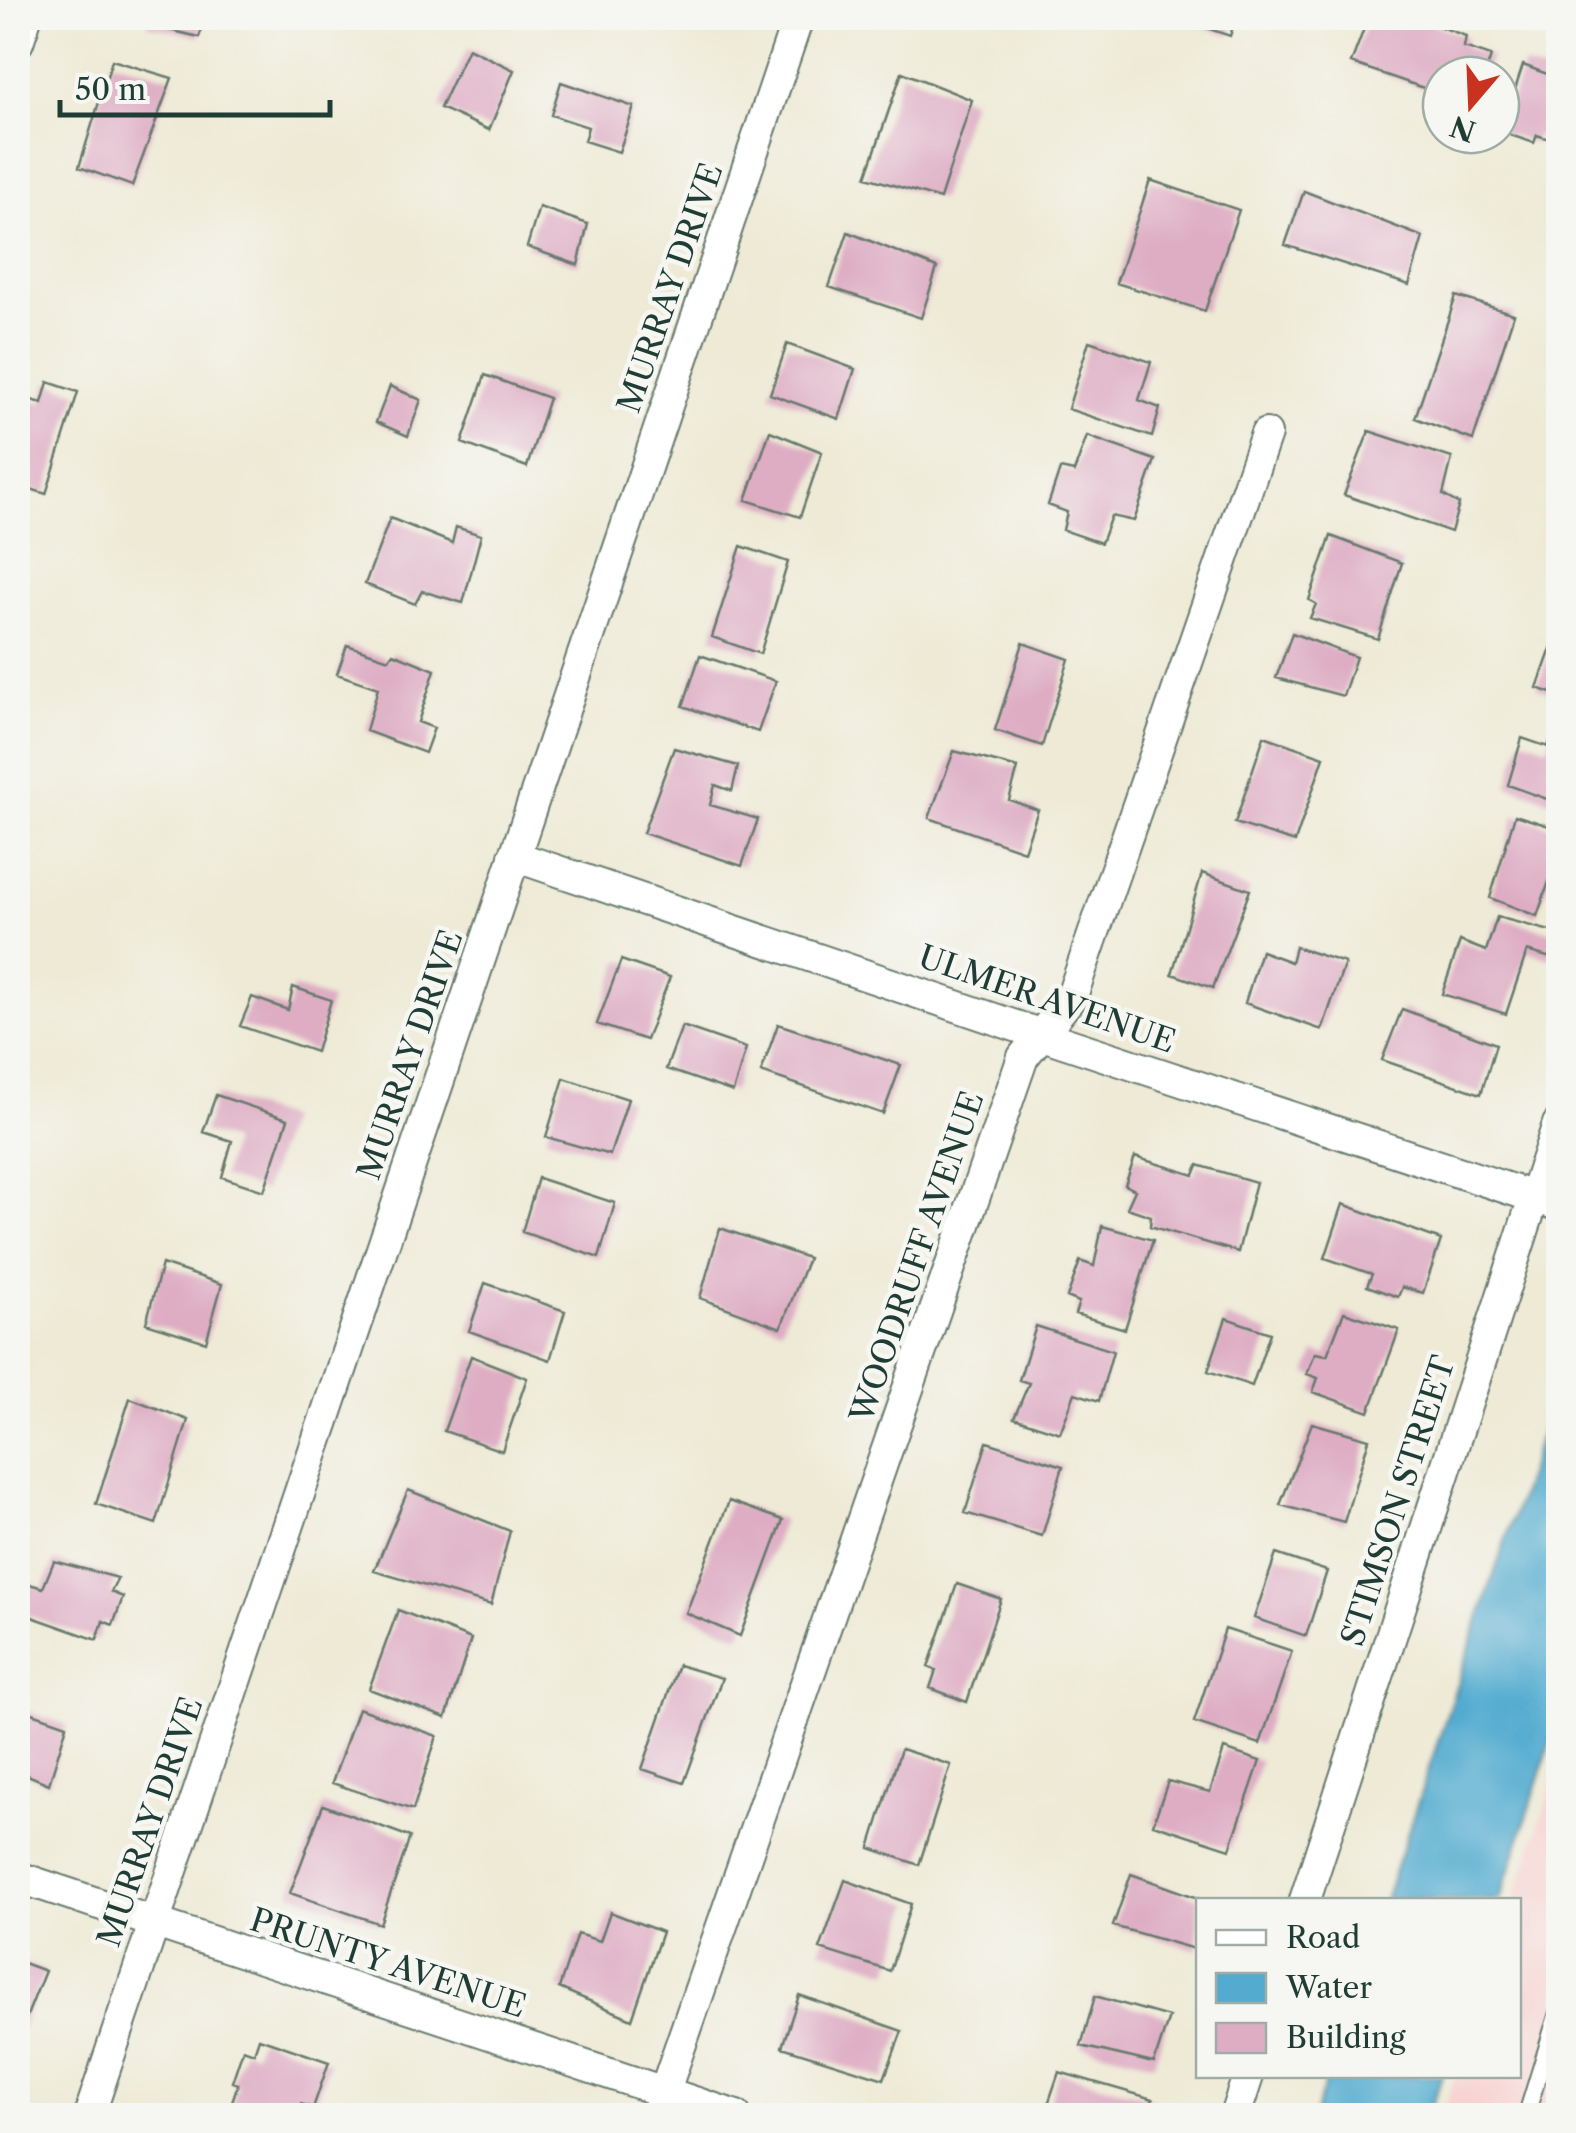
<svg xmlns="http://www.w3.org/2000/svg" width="1576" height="2133" font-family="'Libre Caslon Text',serif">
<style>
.built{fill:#f7d0cf}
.water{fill:#53acd0;stroke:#397482;stroke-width:2.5}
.building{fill:#deadc4}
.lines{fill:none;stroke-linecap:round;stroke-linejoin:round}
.lane-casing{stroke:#677a6d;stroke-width:19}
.street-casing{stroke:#677a6d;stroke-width:34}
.lane{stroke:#fff;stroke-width:15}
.street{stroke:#fff;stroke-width:30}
.labels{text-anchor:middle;stroke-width:9;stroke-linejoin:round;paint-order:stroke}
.street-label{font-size:32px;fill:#1f3d34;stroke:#f6f6f2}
</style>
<rect width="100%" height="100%" fill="#f6f6f2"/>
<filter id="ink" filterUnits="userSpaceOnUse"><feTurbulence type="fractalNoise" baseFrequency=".01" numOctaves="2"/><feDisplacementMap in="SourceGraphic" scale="20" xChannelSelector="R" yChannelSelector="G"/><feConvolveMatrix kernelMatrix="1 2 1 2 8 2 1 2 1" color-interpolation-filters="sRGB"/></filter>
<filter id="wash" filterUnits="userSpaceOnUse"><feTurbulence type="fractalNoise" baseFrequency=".0048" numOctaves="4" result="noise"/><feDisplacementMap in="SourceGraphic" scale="40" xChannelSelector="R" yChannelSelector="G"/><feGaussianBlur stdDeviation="2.25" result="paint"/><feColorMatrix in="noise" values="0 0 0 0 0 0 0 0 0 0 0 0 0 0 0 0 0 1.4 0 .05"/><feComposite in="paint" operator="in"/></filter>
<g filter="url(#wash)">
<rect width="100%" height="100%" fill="#eeead6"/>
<!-- built -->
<path class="built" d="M 1558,1768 L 1558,2115 L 1442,2116 L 1455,2076 L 1518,2076 L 1518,1900 L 1514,1900 Z"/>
<!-- water -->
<path class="water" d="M 1558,1383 L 1558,1720 L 1500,1900 L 1385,1900 Z
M 1327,2076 L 1442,2076 L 1429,2115 L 1314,2115 Z"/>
<g id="blocks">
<!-- building -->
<path class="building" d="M 149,18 L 206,18 L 199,37 L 147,25 Z
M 1177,18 L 1236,18 L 1230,36 Z
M 1368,18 L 1399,25 L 1402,18 L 1416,18 L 1466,36 L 1464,47 L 1491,56 L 1485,75 L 1441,75 L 1441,94 L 1351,63 Z
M 468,48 L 514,70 L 489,130 L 440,108 Z
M 112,60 L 172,78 L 132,186 L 79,167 Z
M 1523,65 L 1558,78 L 1558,142 L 1537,135 L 1534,143 L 1501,132 Z
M 902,72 L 972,100 L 940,199 L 866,177 Z
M 561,82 L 634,107 L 619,152 L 584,141 L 588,127 L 551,115 Z
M 1150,180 L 1239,210 L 1205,311 L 1116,283 Z
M 1304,191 L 1423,237 L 1409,285 L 1285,245 Z
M 539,207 L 588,224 L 578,265 L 527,247 Z
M 848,232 L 937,268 L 921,318 L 829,287 Z
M 1456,296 L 1514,314 L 1473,440 L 1415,418 Z
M 1089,341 L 1151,362 L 1139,400 L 1160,408 L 1152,437 L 1068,409 Z
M 787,344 L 855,369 L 839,419 L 770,394 Z
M 485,375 L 549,398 L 527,467 L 462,443 Z
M 48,382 L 78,392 L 46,494 L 18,485 L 18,396 L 42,403 Z
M 390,386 L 421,400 L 408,436 L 376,422 Z
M 770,431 L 822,452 L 800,517 L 746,500 Z
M 1369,431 L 1452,458 L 1443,495 L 1459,504 L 1451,532 L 1344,495 Z
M 1087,436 L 1155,460 L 1134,521 L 1111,516 L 1101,543 L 1063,530 L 1067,512 L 1048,505 L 1060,469 L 1074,472 Z
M 390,518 L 452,543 L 456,527 L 481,535 L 463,603 L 422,591 L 415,604 L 365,584 Z
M 1331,536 L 1402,563 L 1378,639 L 1310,618 L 1316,604 L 1309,600 Z
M 741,546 L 788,562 L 760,654 L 712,637 Z
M 1558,629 L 1558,695 L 1537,688 Z
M 1292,633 L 1356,657 L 1343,696 L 1276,678 Z
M 1023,643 L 1069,659 L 1042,746 L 995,730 Z
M 347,645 L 389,659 L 393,653 L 435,670 L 418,722 L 434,728 L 425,753 L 366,731 L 378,688 L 337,674 Z
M 700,655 L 776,681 L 758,732 L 683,706 Z
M 1558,715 L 1558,803 L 1508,785 L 1522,738 L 1548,747 Z
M 1264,736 L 1324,757 L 1295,842 L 1235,823 Z
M 674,748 L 738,766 L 732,791 L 715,785 L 710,805 L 758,819 L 742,866 L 643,833 Z
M 954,751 L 1018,768 L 1009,800 L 1038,810 L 1024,851 L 929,818 Z
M 1515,815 L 1558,829 L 1558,856 L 1537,916 L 1490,898 Z
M 1202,873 L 1250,890 L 1213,988 L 1172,974 Z
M 1497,917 L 1558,933 L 1558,960 L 1527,951 L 1506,1014 L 1442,994 L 1460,941 L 1486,951 Z
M 1295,947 L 1345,963 L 1322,1030 L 1245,1003 L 1261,951 L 1291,962 Z
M 621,960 L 670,977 L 646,1040 L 597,1024 Z
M 293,987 L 331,1000 L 316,1052 L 240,1026 L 252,997 L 288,1010 Z
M 1402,1009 L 1496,1044 L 1481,1094 L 1382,1060 Z
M 778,1024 L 901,1065 L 883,1114 L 761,1072 Z
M 682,1026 L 746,1048 L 733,1092 L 666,1069 Z
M 564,1078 L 628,1099 L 610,1155 L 546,1137 Z
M 216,1095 L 288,1119 L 264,1191 L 222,1177 L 232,1141 L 203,1132 Z
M 1135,1157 L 1194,1175 L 1198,1165 L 1256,1182 L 1238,1252 L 1150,1226 L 1151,1216 L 1127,1208 L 1135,1190 L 1125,1185 Z
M 538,1178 L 615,1203 L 599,1258 L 522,1232 Z
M 1343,1204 L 1441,1240 L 1423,1293 L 1402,1287 L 1398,1297 L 1367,1286 L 1372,1274 L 1325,1258 Z
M 1102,1226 L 1153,1240 L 1125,1329 L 1075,1314 L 1079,1302 L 1067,1297 L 1080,1261 L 1094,1266 Z
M 720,1228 L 808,1258 L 781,1328 L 700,1298 Z
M 162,1264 L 222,1284 L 206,1342 L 146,1323 Z
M 485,1283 L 565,1311 L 550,1360 L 469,1331 Z
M 1344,1312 L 1399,1330 L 1369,1412 L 1313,1392 L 1318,1378 L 1307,1374 L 1315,1353 L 1327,1355 Z
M 1226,1318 L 1270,1333 L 1252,1386 L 1208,1371 Z
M 1036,1326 L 1113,1351 L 1099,1401 L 1075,1393 L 1060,1433 L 1014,1418 L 1029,1383 L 1019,1380 Z
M 471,1356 L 527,1378 L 502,1451 L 444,1431 Z
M 130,1398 L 188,1420 L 156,1524 L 96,1504 Z
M 1312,1423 L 1369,1439 L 1344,1522 L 1280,1505 Z
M 987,1442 L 1063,1466 L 1042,1536 L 965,1513 Z
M 408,1490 L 510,1531 L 491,1605 L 374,1571 Z
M 729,1501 L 783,1520 L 740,1636 L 686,1613 Z
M 1276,1554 L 1327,1571 L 1306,1636 L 1254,1618 Z
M 54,1561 L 118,1578 L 111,1592 L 123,1597 L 113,1625 L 103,1621 L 97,1640 L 18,1612 L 18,1606 L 26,1583 L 43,1588 Z
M 957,1584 L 1001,1599 L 967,1702 L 930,1688 L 936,1670 L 928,1667 Z
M 398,1610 L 471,1639 L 446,1718 L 369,1689 Z
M 1225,1629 L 1292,1651 L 1260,1744 L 1194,1722 Z
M 678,1665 L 722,1678 L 684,1783 L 642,1769 Z
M 18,1708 L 67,1725 L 49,1784 L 18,1771 Z
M 358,1708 L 437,1736 L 413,1810 L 332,1783 Z
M 901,1749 L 951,1765 L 919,1865 L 870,1848 Z
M 1224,1749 L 1260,1761 L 1230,1849 L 1153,1824 L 1168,1781 L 1210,1792 Z
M 323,1805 L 410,1837 L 380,1924 L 290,1893 Z
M 1131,1874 L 1198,1898 L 1198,1950 L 1113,1926 Z
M 845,1880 L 911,1904 L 890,1971 L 820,1949 Z
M 610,1912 L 662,1932 L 632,2019 L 559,1988 L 577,1934 L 600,1941 Z
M 18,1961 L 45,1971 L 18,2038 Z
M 799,1995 L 902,2031 L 884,2079 L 782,2047 Z
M 1095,1996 L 1169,2017 L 1154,2063 L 1081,2046 Z
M 259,2038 L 329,2062 L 313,2108 L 301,2104 L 297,2116 L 227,2116 L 238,2084 L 232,2082 L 243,2049 L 254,2053 Z
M 1059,2072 L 1153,2099 L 1147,2116 L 1044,2116 Z"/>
</g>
</g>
<g filter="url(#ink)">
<use href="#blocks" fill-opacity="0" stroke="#677a6d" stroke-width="2.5"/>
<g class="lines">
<!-- lane casing -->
<g class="lane-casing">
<path id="lane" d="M 1526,2116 L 1558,2011"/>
</g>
<!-- street casing -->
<g class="street-casing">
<path id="street" d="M 18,42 L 26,18
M 514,856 L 1042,1035 L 1558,1205
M 18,1877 L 736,2116
M 1305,1900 L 1558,1124
M 89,2116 L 798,18
M 656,2116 L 1023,1057 L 1072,996 L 1266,434
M 1235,2116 L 1248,2076"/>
</g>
<!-- lane -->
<use href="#lane" class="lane"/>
<!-- street -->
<use href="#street" class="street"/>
</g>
</g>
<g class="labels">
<!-- street labels -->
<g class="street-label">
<text transform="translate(670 288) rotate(-71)" y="11">MURRAY DRIVE</text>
<text transform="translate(1047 999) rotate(19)" y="11">ULMER AVENUE</text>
<text transform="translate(410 1055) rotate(-71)" y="11">MURRAY DRIVE</text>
<text transform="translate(917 1257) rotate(-71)" y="11">WOODRUFF AVENUE</text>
<text transform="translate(1398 1501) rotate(-72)" y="11">STIMSON STREET</text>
<text transform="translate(150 1822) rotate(-71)" y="11">MURRAY DRIVE</text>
<text transform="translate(388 1963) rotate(18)" y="11">PRUNTY AVENUE</text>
</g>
</g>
<!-- margin -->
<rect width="1576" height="2133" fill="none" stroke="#f6f6f2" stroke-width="60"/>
<!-- legend -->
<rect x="1196" y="1898" width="325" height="180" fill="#f6f6f2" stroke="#a0aca6" stroke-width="2.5"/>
<rect x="1216" y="1930" width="50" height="15" fill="#ffffff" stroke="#a0aca6" stroke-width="2.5"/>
<text x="1286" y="1948" font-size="30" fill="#1f3d34">Road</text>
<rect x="1216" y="1973" width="50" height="30" fill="#53acd0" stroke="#a0aca6" stroke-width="2.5"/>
<text x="1286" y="1998" font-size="30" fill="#1f3d34">Water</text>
<rect x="1216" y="2023" width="50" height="30" fill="#deadc4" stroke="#a0aca6" stroke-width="2.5"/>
<text x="1286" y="2048" font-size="30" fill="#1f3d34">Building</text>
<!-- north arrow -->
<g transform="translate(1471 105) rotate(199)"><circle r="48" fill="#f6f6f2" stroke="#a0aca6" stroke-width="2.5"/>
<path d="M0-8L18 38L0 25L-18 38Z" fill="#c8321e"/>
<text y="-15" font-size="28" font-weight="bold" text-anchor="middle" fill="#1f3d34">N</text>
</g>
<!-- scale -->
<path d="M60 100v15h270v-15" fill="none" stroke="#1f3d34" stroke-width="5"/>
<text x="75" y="100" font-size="30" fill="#1f3d34" stroke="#f6f6f2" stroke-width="8" paint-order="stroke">50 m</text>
</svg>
